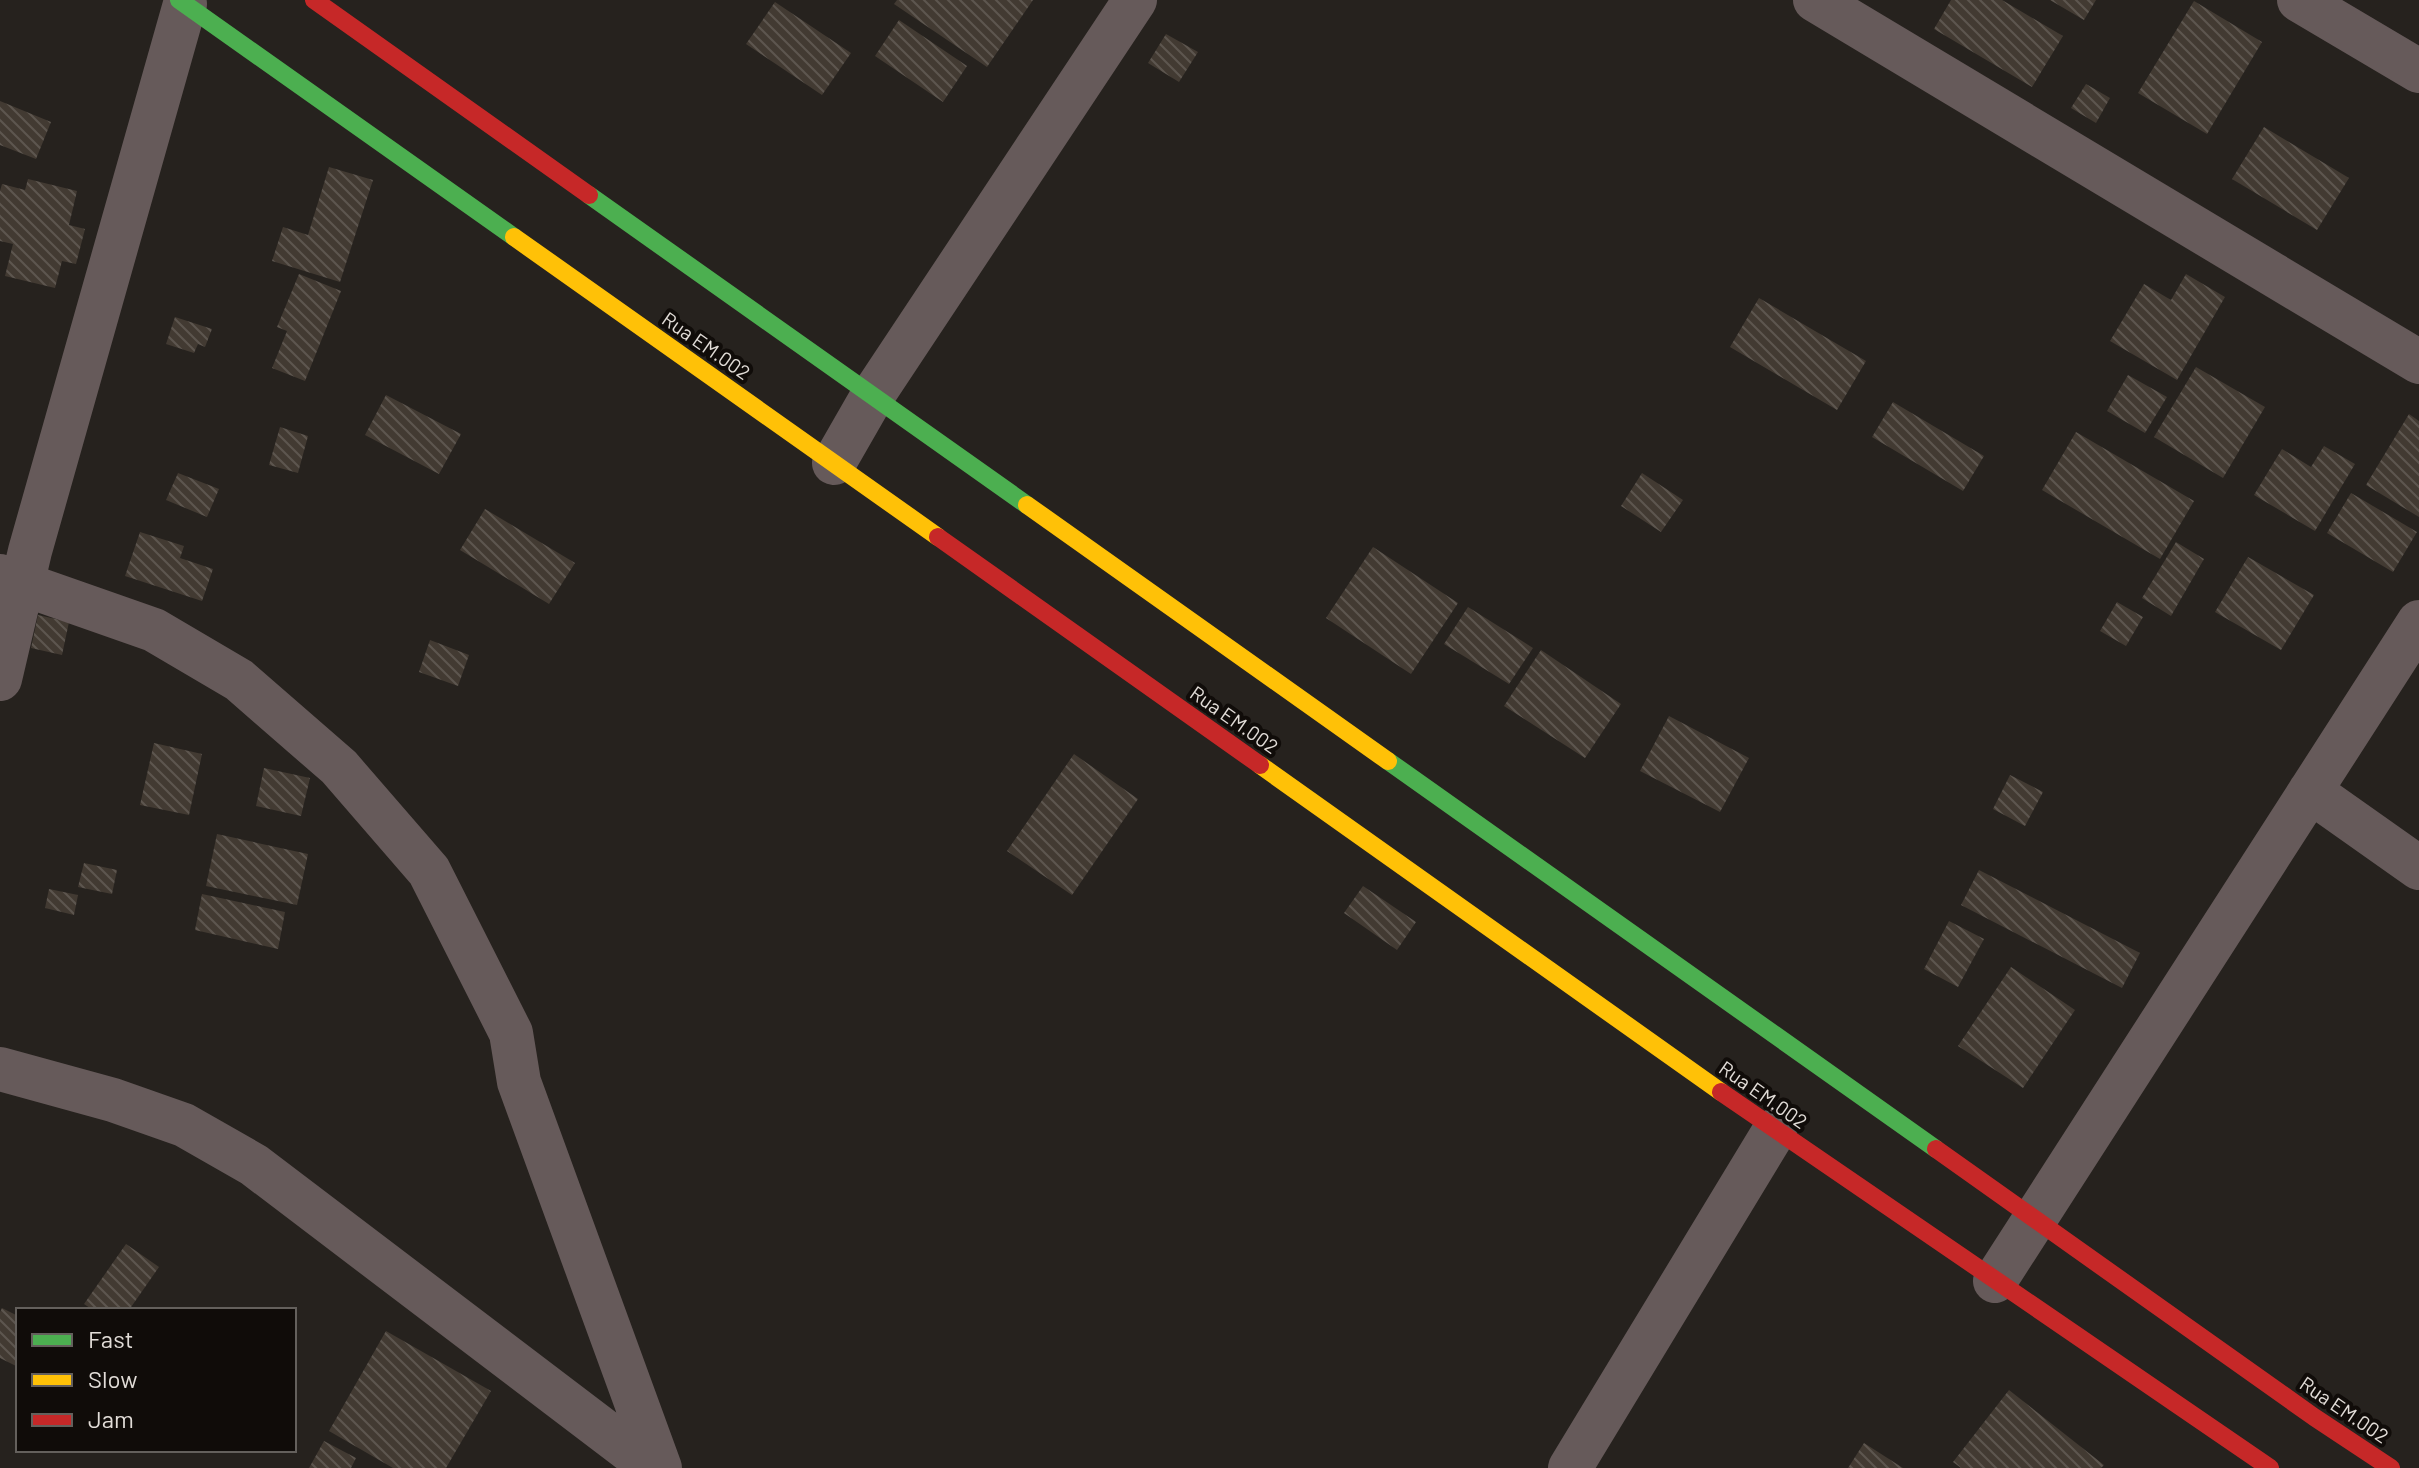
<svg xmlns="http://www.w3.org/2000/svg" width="2419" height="1468" font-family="Barlow,sans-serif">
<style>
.building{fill:url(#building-back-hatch)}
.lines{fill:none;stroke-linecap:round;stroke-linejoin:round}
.street{stroke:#665a5a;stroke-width:44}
.fast{stroke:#4caf50;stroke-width:18}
.slow{stroke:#ffc107;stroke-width:18}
.jam{stroke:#c62828;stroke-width:18}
.labels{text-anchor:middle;stroke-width:8;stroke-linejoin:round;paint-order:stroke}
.street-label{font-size:20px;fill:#e2ddd8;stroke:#100c09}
</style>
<defs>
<pattern id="building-back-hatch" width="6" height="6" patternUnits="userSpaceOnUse" patternTransform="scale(2)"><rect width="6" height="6" fill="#423a32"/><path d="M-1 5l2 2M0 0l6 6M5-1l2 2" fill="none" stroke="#5d564f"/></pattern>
</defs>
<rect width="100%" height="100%" fill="#26221e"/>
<!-- building -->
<path class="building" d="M 897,0 L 1033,0 L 987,67 L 894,4 Z
M 1951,0 L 2002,0 L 2063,36 L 2032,87 L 1934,29 Z
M 2050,0 L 2096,0 L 2084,20 Z
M 2194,1 L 2262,42 L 2207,134 L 2138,93 Z
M 775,2 L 851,53 L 822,95 L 746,44 Z
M 899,20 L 967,66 L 943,102 L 875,56 Z
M 1166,34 L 1198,52 L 1179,82 L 1148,63 Z
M 2086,84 L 2110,98 L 2096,123 L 2071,108 Z
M 0,101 L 51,122 L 36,159 L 0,145 Z
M 2264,127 L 2349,178 L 2317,230 L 2232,179 Z
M 329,167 L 373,180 L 340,282 L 272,261 L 283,227 L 308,235 Z
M 28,179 L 77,191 L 69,225 L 85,229 L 76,264 L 62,261 L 55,288 L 5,276 L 13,244 L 0,241 L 0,191 L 2,184 L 25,190 Z
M 299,274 L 341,291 L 305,381 L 272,368 L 287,331 L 277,327 Z
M 2186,274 L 2225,297 L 2177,380 L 2110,341 L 2144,284 L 2171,300 Z
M 1759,298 L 1866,361 L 1837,410 L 1730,347 Z
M 175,317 L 212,329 L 205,347 L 198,344 L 194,353 L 166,344 Z
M 2196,367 L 2265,407 L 2223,478 L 2154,437 Z
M 2128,375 L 2167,397 L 2145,433 L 2107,411 Z
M 386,395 L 461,434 L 439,474 L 365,435 Z
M 1893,402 L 1984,456 L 1963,491 L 1872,437 Z
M 2409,414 L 2419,421 L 2419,517 L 2366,485 Z
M 280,427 L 308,436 L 298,473 L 269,465 Z
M 2076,432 L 2194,501 L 2160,559 L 2042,490 Z
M 2324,446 L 2355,464 L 2315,531 L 2254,495 L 2282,449 L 2311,467 Z
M 178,473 L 219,489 L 207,517 L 166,500 Z
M 1642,473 L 1683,500 L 1661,532 L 1621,506 Z
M 2351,493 L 2417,532 L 2393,572 L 2327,533 Z
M 485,509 L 575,563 L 549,604 L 460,550 Z
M 140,532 L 184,546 L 180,558 L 213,569 L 202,601 L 125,576 Z
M 2176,542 L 2204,559 L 2171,616 L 2142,598 Z
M 1373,547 L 1458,603 L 1411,674 L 1326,618 Z
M 2248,557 L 2314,595 L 2281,650 L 2215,612 Z
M 2117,602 L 2143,617 L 2126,646 L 2100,631 Z
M 1468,607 L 1533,648 L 1509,684 L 1444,644 Z
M 38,615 L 69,622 L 62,655 L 31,648 Z
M 430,640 L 469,655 L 458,686 L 419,672 Z
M 1541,650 L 1621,704 L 1585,758 L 1504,706 Z
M 1669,716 L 1749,758 L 1720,812 L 1640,771 Z
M 154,743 L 202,754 L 189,815 L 140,805 Z
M 1074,754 L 1138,799 L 1072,895 L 1007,851 Z
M 264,768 L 310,778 L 301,816 L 256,806 Z
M 2010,775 L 2043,792 L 2025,826 L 1993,809 Z
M 217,834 L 308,854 L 297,905 L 206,886 Z
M 84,863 L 117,870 L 112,894 L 78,887 Z
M 1979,870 L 2140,953 L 2122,988 L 1961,905 Z
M 1363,886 L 1416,922 L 1397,950 L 1344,913 Z
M 49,889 L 78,895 L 74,915 L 45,908 Z
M 202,894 L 285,912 L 278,949 L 195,930 Z
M 1949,921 L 1984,939 L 1958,987 L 1924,969 Z
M 2011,967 L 2075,1010 L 2023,1088 L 1958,1046 Z
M 126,1244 L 159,1267 L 129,1310 L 93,1310 L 84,1304 Z
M 2,1308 L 18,1316 L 18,1367 L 0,1358 L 0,1312 Z
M 386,1331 L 491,1391 L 446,1468 L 393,1468 L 329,1431 Z
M 2009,1390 L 2104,1465 L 2101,1468 L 1961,1468 L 1953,1462 Z
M 324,1441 L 356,1458 L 351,1468 L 309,1468 Z
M 1864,1443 L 1903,1468 L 1848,1468 Z"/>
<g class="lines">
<!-- street -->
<path class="street" d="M 1815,0 L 2419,362
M 2299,0 L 2419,71
M 834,463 L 873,395 L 1135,0
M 0,576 L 154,630 L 239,680 L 339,767 L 429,871 L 511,1033 L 519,1082 L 660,1468
M 0,679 L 30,551 L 185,4
M 2310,791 L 2419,868
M 0,1069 L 113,1100 L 184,1125 L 254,1165 L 653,1468
M 1995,1281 L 2419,622
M 1570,1468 L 1775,1130"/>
<!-- fast -->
<path class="fast" d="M 179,0 L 514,237
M 589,195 L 1027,505
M 1388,761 L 1936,1149"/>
<!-- slow -->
<path class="slow" d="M 514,237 L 938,537
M 1027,505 L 1388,761
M 1260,765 L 1721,1092"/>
<!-- jam -->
<path class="jam" d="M 314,0 L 589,195
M 938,537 L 1260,765
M 1721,1092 L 2270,1468
M 1936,1149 L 2314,1417 L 2391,1468"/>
</g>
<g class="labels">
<!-- street labels -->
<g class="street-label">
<text transform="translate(706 346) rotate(35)" y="7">Rua EM.002</text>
<text transform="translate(1234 720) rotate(35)" y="7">Rua EM.002</text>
<text transform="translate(1763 1095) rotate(35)" y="7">Rua EM.002</text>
<text transform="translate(2344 1410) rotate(34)" y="7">Rua EM.002</text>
</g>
</g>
<!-- legend -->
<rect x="16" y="1308" width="280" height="144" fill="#100c09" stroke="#64605c" stroke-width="2"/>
<rect x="32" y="1334" width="40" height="12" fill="#4caf50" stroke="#64605c" stroke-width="2"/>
<text x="88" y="1348" font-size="24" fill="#e2ddd8">Fast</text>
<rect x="32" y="1374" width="40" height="12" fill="#ffc107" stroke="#64605c" stroke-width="2"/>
<text x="88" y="1388" font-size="24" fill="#e2ddd8">Slow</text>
<rect x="32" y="1414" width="40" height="12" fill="#c62828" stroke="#64605c" stroke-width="2"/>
<text x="88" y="1428" font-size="24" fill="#e2ddd8">Jam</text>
</svg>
